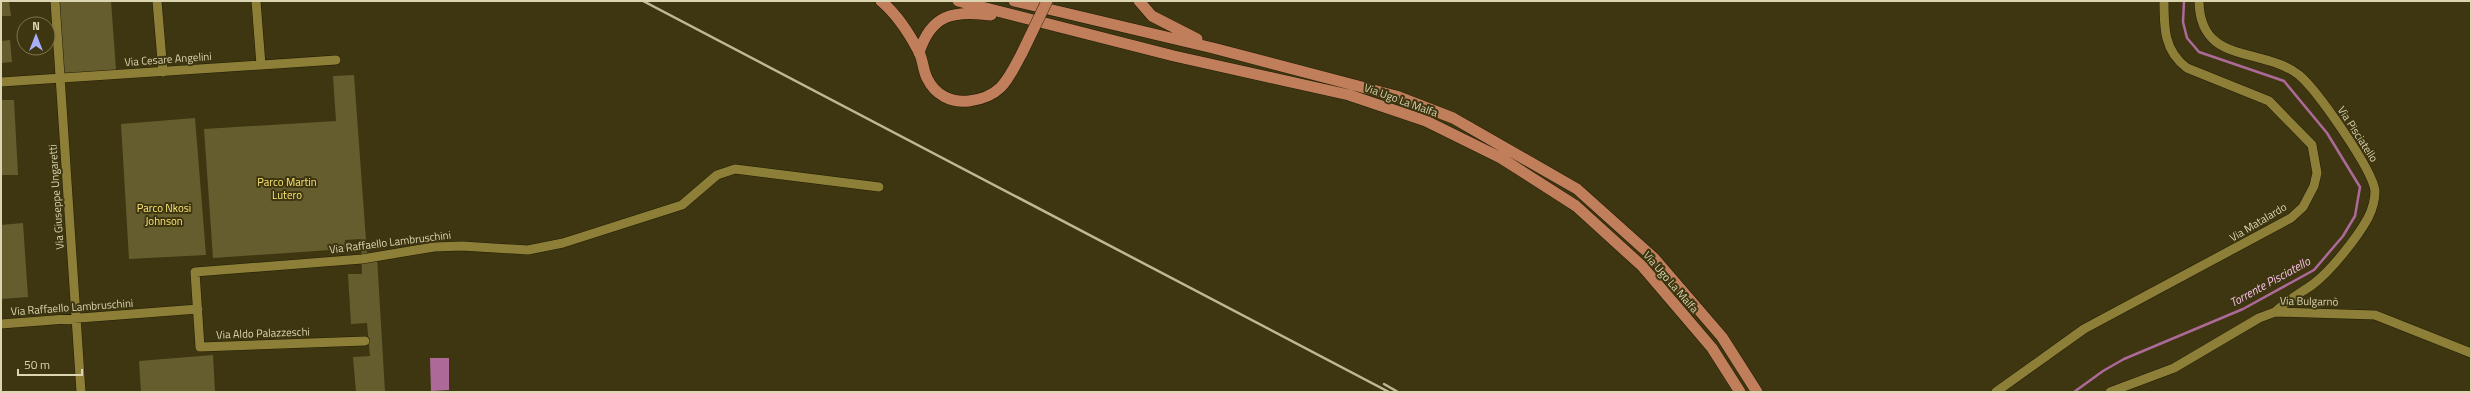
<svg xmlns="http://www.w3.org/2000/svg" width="2472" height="393" font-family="'Titillium Web',sans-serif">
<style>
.green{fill:#665d2f}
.water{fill:#ad6a99}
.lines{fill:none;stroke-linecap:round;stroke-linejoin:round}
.stream{stroke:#ad6a99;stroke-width:2.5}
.minor-casing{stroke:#221d07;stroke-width:10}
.trunk-casing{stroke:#221d07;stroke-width:12}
.minor{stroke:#8d7f37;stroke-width:9}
.trunk{stroke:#c07e5b;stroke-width:11}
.rail{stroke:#bfb895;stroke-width:2.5}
.trunk-bridge-casing{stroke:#221d07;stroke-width:12;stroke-linecap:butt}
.trunk-bridge{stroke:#c07e5b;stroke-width:11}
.labels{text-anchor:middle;stroke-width:4;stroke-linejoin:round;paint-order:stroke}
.street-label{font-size:11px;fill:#dcd5b2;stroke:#3d3610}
.park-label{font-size:11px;fill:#fce574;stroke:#3d3610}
.water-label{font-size:12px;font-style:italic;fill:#f9c0e7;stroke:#3d3610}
</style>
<rect width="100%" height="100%" fill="#3d3610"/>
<!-- green -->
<path class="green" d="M 1,1 L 9,1 L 11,16 L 1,16 Z
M 59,1 L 111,1 L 116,70 L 64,74 Z
M 10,40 L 12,62 L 1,63 L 1,41 Z
M 354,75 L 367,254 L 377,257 L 385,392 L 356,392 L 353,357 L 370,356 L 367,323 L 351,324 L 348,274 L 362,274 L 361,239 L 345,240 L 345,249 L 213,258 L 204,129 L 336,121 L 333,76 Z
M 1,100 L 14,100 L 18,175 L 1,175 Z
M 195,118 L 206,255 L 129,259 L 121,124 Z
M 23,223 L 28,297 L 1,299 L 1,225 Z
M 213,355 L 215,392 L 141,392 L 139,361 Z"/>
<!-- water -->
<path class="water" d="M 430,358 L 449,358 L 449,390 L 431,391 Z"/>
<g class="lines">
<!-- stream -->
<path class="stream" d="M 2074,392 L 2103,371 L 2124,359 L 2243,309 L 2314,270 L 2343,236 L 2355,216 L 2360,187 L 2327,133 L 2284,81 L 2199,52 L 2187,38 L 2183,22 L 2184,1"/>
<!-- minor casing -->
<g class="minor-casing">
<path id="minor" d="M 55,1 L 81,392
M 157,1 L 163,72
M 256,1 L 261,65
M 2199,1 C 2200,66 2262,46 2299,75 C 2317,90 2373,170 2375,191 C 2375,200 2372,210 2368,218 C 2357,238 2330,272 2312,285 C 2299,294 2286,301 2275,312
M 1,82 L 336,60
M 1,324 L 198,309
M 365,341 L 200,347 L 195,272 L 362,259 L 434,247 L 462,246 L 528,250 L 563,243 L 682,205 L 717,175 L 735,169 L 879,187
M 1996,392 L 2084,329 L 2291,218 L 2303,207 L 2314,186 L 2317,173 L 2312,145 L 2269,101 L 2187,68 C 2164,51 2164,28 2164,1
M 2110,392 L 2174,368 L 2259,318 L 2275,312 L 2375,315 L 2471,353"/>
</g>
<!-- trunk casing -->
<g class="trunk-casing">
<path id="trunk" d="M 881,1 C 898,15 909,33 919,52 C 923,60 923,70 927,78 C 935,95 951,103 969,101 C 1002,97 1008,79 1022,53
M 958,1 L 1174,56 L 1349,95 L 1426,121 L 1501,158 L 1576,206 L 1642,266 L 1712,348 L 1740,392
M 1014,1 L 1213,48 L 1396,96 L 1453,118 L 1577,189 L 1654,258 L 1722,337 L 1757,392
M 1139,1 L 1152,16 L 1197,39
M 919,53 C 931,14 954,10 991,15"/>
</g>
<!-- minor -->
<use href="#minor" class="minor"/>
<!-- trunk -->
<use href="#trunk" class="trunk"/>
<!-- rail -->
<path class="rail" d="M 643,1 L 1389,392
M 1384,384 L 1398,392"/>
<!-- trunk-bridge casing -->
<g class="trunk-bridge-casing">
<path id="trunk-bridge" d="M 1022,53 L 1047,1"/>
</g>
<!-- trunk-bridge -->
<use href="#trunk-bridge" class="trunk-bridge"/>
</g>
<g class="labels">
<!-- street labels -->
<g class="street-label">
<text transform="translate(168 59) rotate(-4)" y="4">Via Cesare Angelini</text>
<text transform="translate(1401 100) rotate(20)" y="4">Via Ugo La Malfa</text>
<text transform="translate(2358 134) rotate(57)" y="4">Via Pisciatello</text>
<text transform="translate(56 197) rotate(-94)" y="4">Via Giuseppe Ungaretti</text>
<text transform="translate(2258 222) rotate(-31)" y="4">Via Matalardo</text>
<text transform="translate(390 242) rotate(-7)" y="4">Via Raffaello Lambruschini</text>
<text transform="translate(1671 282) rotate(49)" y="4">Via Ugo La Malfa</text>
<text transform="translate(2309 301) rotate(1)" y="4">Via Bulgarnò</text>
<text transform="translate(72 307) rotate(-4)" y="4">Via Raffaello Lambruschini</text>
<text transform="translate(263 333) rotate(-2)" y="4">Via Aldo Palazzeschi</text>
</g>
<!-- park labels -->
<g class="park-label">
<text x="287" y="186">Parco Martin<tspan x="287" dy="13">Lutero</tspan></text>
<text x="164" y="212">Parco Nkosi<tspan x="164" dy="13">Johnson</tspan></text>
</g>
<!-- water labels -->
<g class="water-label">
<text transform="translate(2270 282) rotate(-29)" y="4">Torrente Pisciatello</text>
</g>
</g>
<!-- border -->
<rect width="2472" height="393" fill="none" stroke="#dcd5b2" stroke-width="4"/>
<!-- north arrow -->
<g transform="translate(36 36)"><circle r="19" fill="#3d3610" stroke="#7d7651"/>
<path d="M0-3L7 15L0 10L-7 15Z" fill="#a8b0fc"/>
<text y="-6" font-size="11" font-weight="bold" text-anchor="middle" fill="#dcd5b2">N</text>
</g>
<!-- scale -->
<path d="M18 369v6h64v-6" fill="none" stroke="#dcd5b2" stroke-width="2"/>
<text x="24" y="369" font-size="12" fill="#dcd5b2" stroke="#3d3610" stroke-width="3" paint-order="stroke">50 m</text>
</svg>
